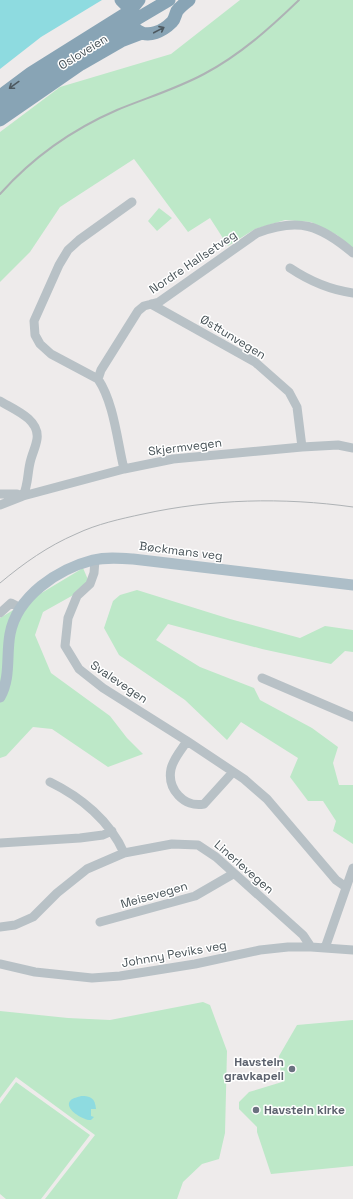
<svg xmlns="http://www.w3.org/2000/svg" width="353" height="1199" font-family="'Space Grotesk',sans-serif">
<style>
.green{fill:#bde8c8}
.water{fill:#8edbe0}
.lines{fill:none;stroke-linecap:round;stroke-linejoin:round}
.minor{stroke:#b8c1c6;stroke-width:9}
.major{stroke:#adbec8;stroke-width:11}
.highway{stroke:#88a4b5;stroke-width:13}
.tram{stroke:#aeb2b5;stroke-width:1}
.rail{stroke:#aeb2b5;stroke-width:2}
.oneway{stroke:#4d5960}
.worship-dot{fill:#6b7280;stroke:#fff;stroke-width:1.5}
.labels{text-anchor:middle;stroke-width:3;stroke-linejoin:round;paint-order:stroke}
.street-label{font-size:12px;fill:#465156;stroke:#fff}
.worship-label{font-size:12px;font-weight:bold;fill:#5b616d;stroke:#fff;text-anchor:end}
</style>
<rect width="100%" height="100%" fill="#eeebeb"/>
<!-- green -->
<path class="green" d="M 240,0 L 353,0 L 353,249 L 337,235 L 311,222 L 285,220 L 255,229 L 228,246 L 210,218 L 188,232 L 134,159 L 60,207 L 30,252 L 0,282 L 0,132 L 60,87 L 171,54 Z
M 159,208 L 172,218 L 157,231 L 148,221 Z
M 83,568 L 89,582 L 77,593 L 43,612 L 35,635 L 51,673 L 110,716 L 127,738 L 143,754 L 108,767 L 52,729 L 33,727 L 6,756 L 0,758 L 0,618 Z
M 137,590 L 230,619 L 300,638 L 325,626 L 353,630 L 353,652 L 345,651 L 331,664 L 262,649 L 168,624 L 156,640 L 200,667 L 254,688 L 260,700 L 312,728 L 338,747 L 333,763 L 339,785 L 353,785 L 353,844 L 333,831 L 336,821 L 323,801 L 308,801 L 290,777 L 298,758 L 241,722 L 227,740 L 185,700 L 119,655 L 104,628 L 113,601 L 120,595 Z
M 203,1002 L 210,1005 L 227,1051 L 225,1133 L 219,1159 L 202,1164 L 183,1182 L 177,1199 L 45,1199 L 95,1135 L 16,1077 L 0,1098 L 0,1011 L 68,1018 L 110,1020 Z
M 353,1020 L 353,1166 L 271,1174 L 257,1132 L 257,1127 L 239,1109 L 239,1102 L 249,1092 L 282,1082 L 279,1056 L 297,1025 Z
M 16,1082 L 90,1135 L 41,1199 L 6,1199 L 0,1194 L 0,1104 Z"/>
<!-- water -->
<path class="water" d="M 0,0 L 102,0 L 41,37 L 0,69 Z
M 81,1096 C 91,1096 95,1098 96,1109 L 91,1109 L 91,1116 L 94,1117 L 91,1120 C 84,1121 62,1108 71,1100 C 73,1098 78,1097 81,1096 Z"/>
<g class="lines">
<!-- minor -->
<path class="minor" d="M 290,268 C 308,280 331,290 353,293
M 151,304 L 255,362 L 289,392 L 297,407 L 302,447
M 98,379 L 51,354 L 40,344 L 35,335 L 34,321 L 59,265 L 68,250 L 79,240 L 132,202
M 0,401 C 13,409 40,419 37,439 C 36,446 33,452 31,459 C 27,472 29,483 23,496
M 124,469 C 117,440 114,403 98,379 L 101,370 L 138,311 L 144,306 L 159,302 L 257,233 C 299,217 320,225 353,253
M 0,494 L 17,494 L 23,496 L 0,505
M 23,496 L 124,469 L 173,459 L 302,447 L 338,445 L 353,448
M 95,560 L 94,573 L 90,584 L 77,596 L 68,618 L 65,646 L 79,669 L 103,688 L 187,741 L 244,779 L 267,799 L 336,880 L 346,887
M 0,613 L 11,603 L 21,608
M 262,678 L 353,717
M 187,741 C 182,749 173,759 171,769 C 167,789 184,808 204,804 L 233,772
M 50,782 C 81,797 110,821 124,853
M 0,843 L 80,838 L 103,835 L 112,831
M 100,922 L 195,896 L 233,874
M 0,927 L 15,925 L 33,917 L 57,893 L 87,869 L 124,853 L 172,844 L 198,845 L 216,857 L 303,935 L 311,947
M 325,948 L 353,868
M 0,964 L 35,972 L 92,978 L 120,976 L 195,964 L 260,950 L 288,947 L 311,947 L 353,950"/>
<!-- major -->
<path class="major" d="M 0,697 C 11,678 6,655 10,634 C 17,596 58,569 93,560 C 106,557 119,558 133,559 L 353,585"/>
<!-- highway -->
<path class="highway" d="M 121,0 L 130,9
M 139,0 L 130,11 C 129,19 131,26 138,31 C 149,38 163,31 172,22 C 175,19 175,15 177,11 C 180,7 185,3 189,0
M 0,96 L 31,73 L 130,11
M 0,108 C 54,68 111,34 169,0
M 0,120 L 81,64 L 121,41 L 142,33"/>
<!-- tram -->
<path class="tram" d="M 0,583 C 24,563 48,546 76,534 C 97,524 120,519 143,514 C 212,499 282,497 353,507"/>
<!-- rail -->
<path class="rail" d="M 0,194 C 33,157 71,130 117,110 C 146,98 176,89 204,74 C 240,55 270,28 299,0"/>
</g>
<!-- one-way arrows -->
<defs><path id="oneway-shaft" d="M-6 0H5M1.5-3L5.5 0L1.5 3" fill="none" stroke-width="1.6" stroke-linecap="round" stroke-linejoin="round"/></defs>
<g class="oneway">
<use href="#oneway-shaft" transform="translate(159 30) rotate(-28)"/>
<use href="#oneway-shaft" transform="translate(14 85) rotate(144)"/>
</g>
<!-- markers -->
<g class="worship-dot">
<circle cx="292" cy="1069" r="4"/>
<circle cx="256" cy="1110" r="4"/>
</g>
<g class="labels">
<!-- street labels -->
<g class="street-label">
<text transform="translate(83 52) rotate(-32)" y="4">Osloveien</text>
<text transform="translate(193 262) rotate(-34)" y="4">Nordre Hallsetveg</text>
<text transform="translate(233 337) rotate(31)" y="4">Østtunvegen</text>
<text transform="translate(185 447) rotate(-7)" y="4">Skjermvegen</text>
<text transform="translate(181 551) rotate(7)" y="4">Bøckmans veg</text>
<text transform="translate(119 682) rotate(34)" y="4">Svalevegen</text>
<text transform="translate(244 867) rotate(41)" y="4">Linerlevegen</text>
<text transform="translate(154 895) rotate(-16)" y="4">Meisevegen</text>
<text transform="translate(174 954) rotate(-10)" y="4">Johnny Peviks veg</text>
</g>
<!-- worship labels -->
<g class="worship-label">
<text x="284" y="1066">Havstein<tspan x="284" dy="14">gravkapell</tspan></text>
<text x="264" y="1114" text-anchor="start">Havstein kirke</text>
</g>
</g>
</svg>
